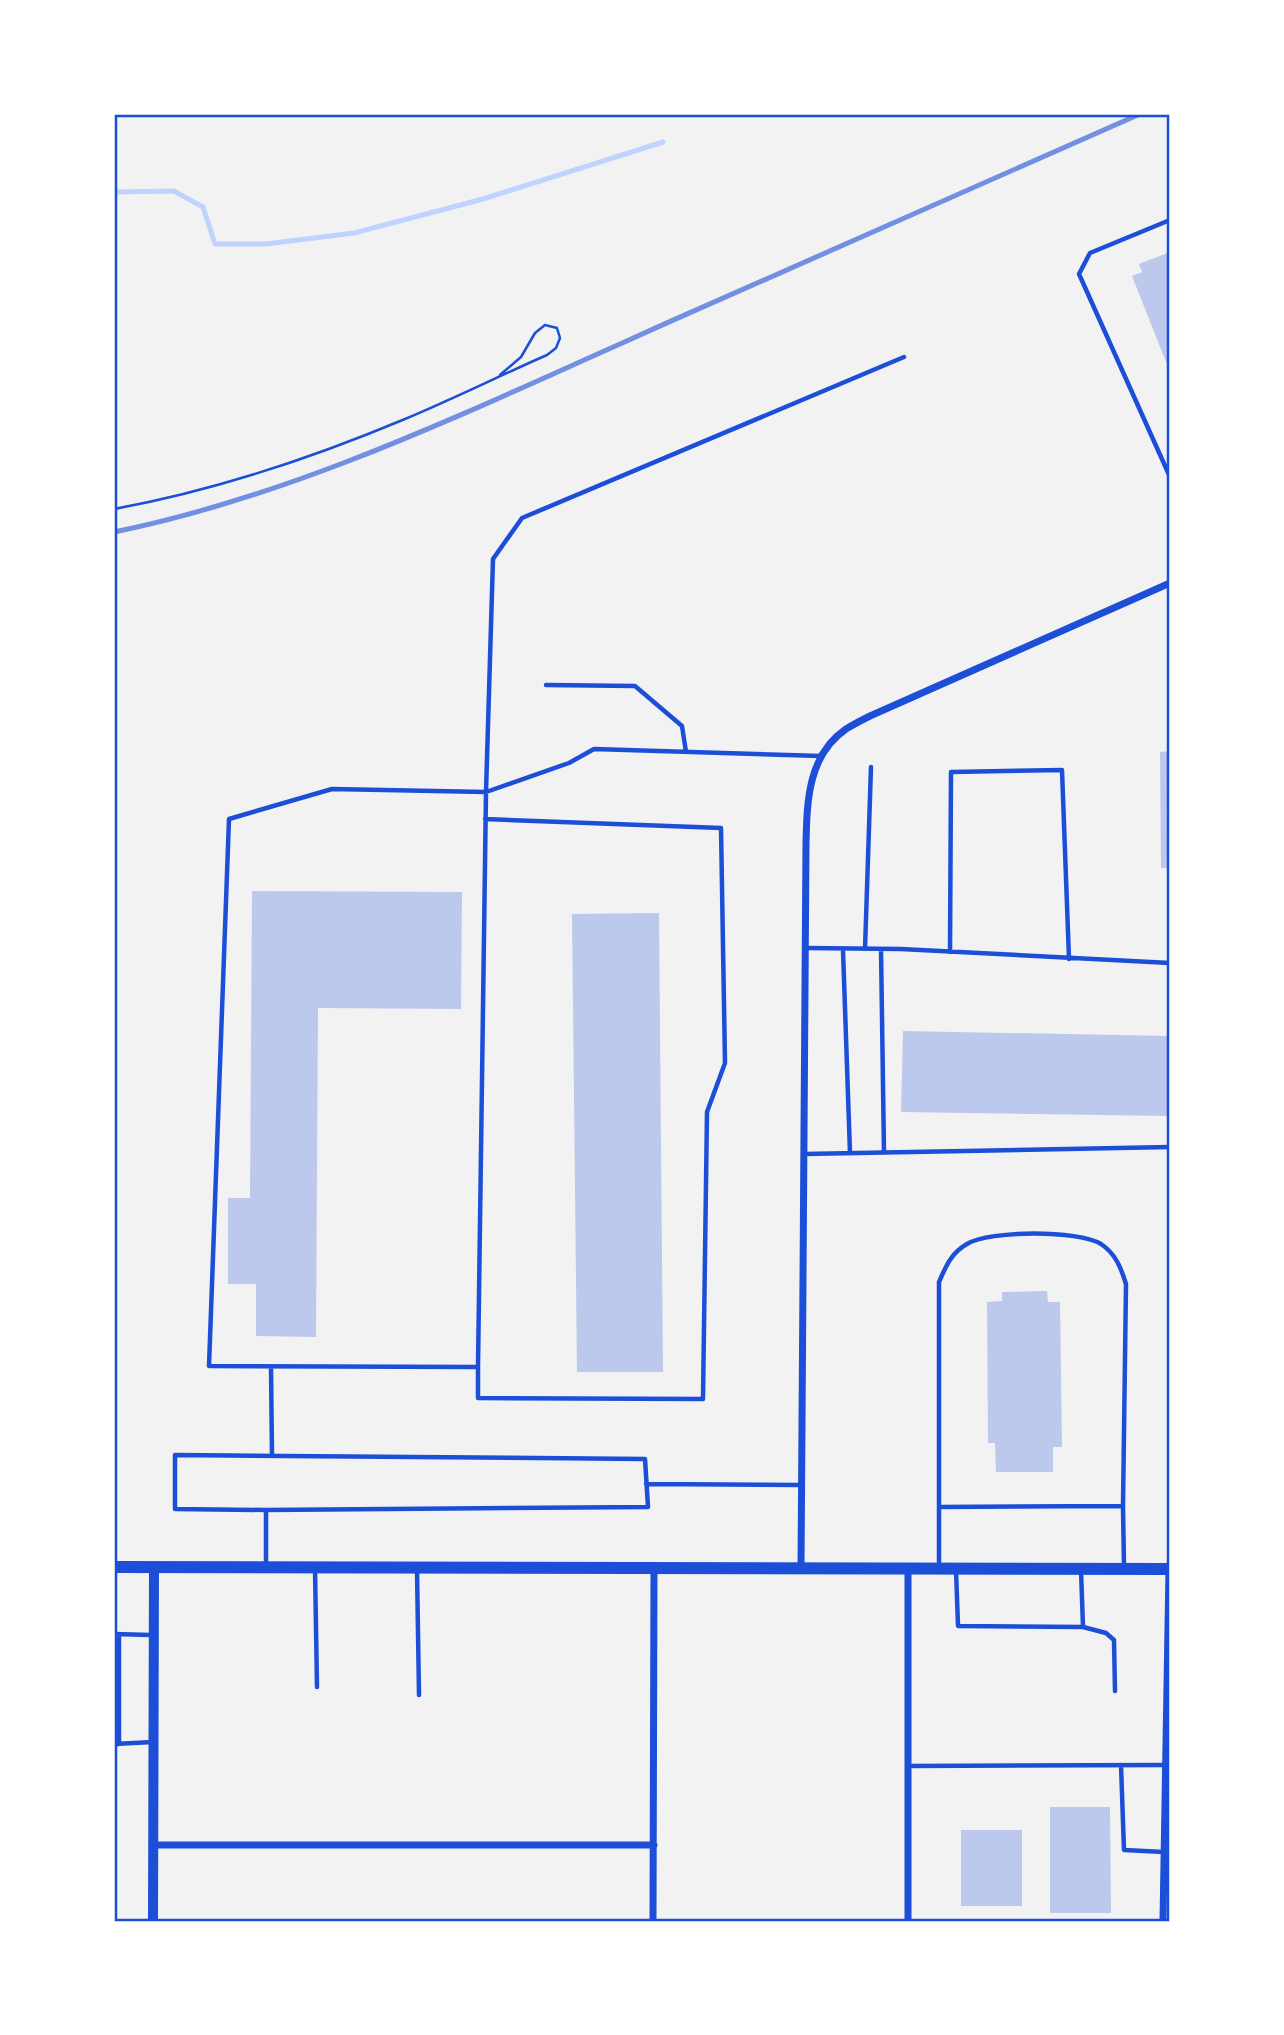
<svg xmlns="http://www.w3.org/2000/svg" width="1284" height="2035" font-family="Signika,sans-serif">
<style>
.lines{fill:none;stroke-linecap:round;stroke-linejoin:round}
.stream{stroke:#bfd3fe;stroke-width:5}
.building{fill:#bdc9ec}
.path{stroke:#1d4ed8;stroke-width:2.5}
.service{stroke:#1d4ed8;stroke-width:4.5}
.minor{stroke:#1d4ed8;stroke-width:7}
.tertiary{stroke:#1d4ed8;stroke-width:10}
.secondary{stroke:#1d4ed8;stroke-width:12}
.rail{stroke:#7290e2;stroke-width:5}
.neatline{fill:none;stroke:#1d4ed8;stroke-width:2.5}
</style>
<rect width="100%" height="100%" fill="#f2f2f2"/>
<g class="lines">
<!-- stream -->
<path class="stream" d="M 114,192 L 174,191 L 203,207 L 215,244 L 266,244 L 354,233 L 483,199 L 663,142"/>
</g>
<!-- building -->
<path class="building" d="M 1170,252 L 1170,372 L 1132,276 L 1142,272 L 1139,264 Z
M 1170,751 L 1170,868 L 1161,868 L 1160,752 Z
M 252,891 L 462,892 L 461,1009 L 318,1008 L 316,1337 L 256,1336 L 256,1284 L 228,1284 L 228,1198 L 250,1198 Z
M 659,913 L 663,1372 L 577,1372 L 572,914 Z
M 903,1031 L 1170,1036 L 1170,1116 L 901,1112 Z
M 1047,1291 L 1048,1302 L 1060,1302 L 1062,1447 L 1053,1447 L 1053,1472 L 996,1472 L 995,1443 L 988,1443 L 987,1302 L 1002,1301 L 1002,1292 Z
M 1050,1807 L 1110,1807 L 1111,1913 L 1050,1913 Z
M 961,1830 L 1022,1830 L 1022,1906 L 961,1906 Z"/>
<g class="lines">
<!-- path -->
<path class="path" d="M 114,509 C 213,491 312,458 405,419 C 453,399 499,376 547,355 L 556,348 L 560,338 L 557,328 L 545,325 L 535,333 L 521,357 L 500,375"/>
<!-- service -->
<path class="service" d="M 1170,220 L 1090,253 L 1079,274 L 1170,477
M 546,685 L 635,686 L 682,726 L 686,752
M 821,756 L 594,749 L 569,763 L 486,792 L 493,559 L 522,518 L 904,357
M 806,948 L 901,949 L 1170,963
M 865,949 L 871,767
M 881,949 L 884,1152
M 843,950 L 850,1153
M 950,952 L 951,772 L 1062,770 L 1069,959
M 804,1154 L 1170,1147
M 271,1367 L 272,1456
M 478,1367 L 486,792 L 332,789 L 229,819 C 221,1001 217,1184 209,1366 L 478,1367 L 478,1398 L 703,1399 L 707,1112 L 725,1063 L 721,828 L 485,819
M 175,1455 L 645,1459 L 648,1507 L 266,1510 L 175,1509 Z
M 646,1484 L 801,1485
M 939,1507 L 939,1282 C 946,1266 951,1253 967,1244 C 990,1230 1078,1230 1101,1244 C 1116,1254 1121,1268 1126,1284 L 1123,1506
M 266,1565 L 266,1510
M 315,1568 L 317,1687
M 939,1568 L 939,1507 L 1123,1506 L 1124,1567
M 417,1570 L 419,1695
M 956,1570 L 958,1626 L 1083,1627 L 1081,1570
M 1083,1627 L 1106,1633 L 1114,1640 L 1115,1691
M 114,1634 L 151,1635
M 114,1744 L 153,1742
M 119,1744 L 119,1635
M 1121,1765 L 1124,1850 L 1164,1852
M 908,1766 L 1165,1765"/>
<!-- minor -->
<path class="minor" d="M 801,1568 L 806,843 C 807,801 808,755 846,729 C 854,724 862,720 870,716 L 1170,583
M 908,1569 L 908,1921
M 153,1845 L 654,1845
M 653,1921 L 654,1568
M 1163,1921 L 1169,1569"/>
<!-- tertiary -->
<path class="tertiary" d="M 153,1921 L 154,1567"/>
<!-- secondary -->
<path class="secondary" d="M 114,1567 L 1170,1569"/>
<!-- rail -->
<path class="rail" d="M 114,532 C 291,496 456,417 620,344 C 793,266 967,190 1140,114"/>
</g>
<!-- border -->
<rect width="1284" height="2035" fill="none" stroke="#ffffff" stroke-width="231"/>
<rect x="116" y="116" width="1052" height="1804" class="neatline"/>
</svg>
